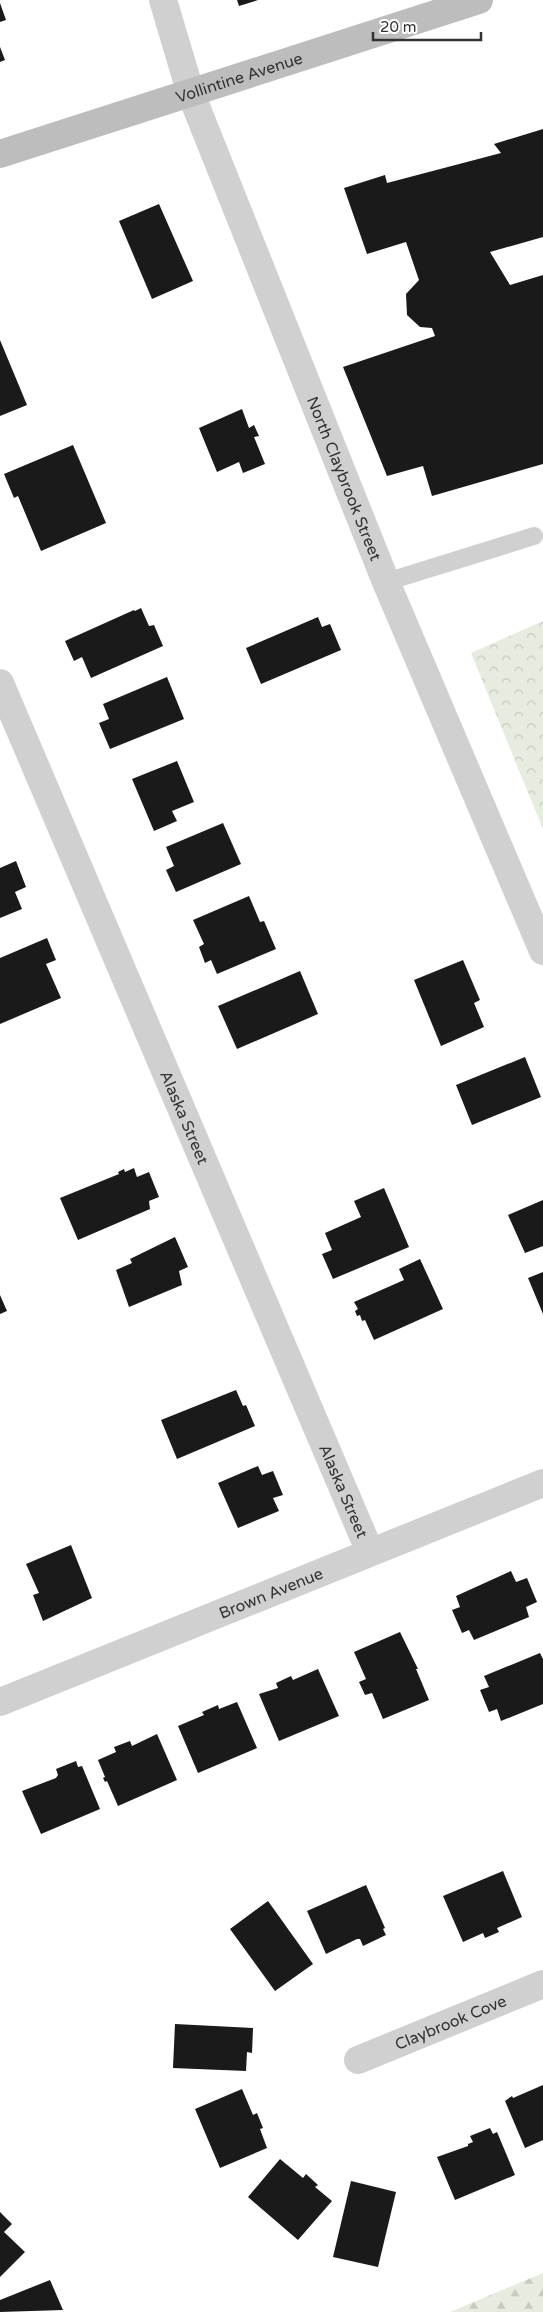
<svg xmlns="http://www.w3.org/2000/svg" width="543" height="2312" font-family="'Varela Round',sans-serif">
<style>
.forest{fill:url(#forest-firs)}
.park{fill:url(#park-crowns)}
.building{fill:#1a1a1a}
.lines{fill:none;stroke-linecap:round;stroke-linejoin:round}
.lane{stroke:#d0d0d0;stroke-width:18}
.street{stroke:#d0d0d0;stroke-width:28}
.secondary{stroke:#bdbdbd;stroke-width:28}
.labels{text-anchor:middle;stroke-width:5;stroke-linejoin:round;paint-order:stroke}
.street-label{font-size:16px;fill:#333;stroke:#fff}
</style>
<defs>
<pattern id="forest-firs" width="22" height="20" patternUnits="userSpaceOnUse" patternTransform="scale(1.25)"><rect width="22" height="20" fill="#e6ecdf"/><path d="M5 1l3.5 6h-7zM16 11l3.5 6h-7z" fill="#c6cbc0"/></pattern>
<pattern id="park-crowns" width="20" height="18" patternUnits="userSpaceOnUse" patternTransform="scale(1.25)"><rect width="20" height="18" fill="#e6ecdf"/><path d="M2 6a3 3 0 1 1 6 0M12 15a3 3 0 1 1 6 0" fill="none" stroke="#c6cbc0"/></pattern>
</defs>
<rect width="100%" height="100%" fill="#fff"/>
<!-- forest -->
<path class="forest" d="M 543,2273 L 543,2312 L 450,2312 Z"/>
<!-- park -->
<path class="park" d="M 543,621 L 543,829 L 471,653 Z"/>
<!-- building -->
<path class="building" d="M 237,0 L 258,0 L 239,6 Z
M 0,3 L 6,20 L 0,22 Z
M 0,47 L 5,60 L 0,62 Z
M 543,129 L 543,237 L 490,252 L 510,285 L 543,275 L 543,464 L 432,496 L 423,466 L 387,476 L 343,367 L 435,336 L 432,328 L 420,327 L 407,315 L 406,294 L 419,280 L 406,242 L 367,254 L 344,188 L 385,175 L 387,183 L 501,153 L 494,144 Z
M 159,204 L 193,281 L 152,299 L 119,221 Z
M 0,340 L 27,405 L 0,416 Z
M 242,409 L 249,428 L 254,425 L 259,436 L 254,437 L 265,464 L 243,473 L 239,462 L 217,472 L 199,428 Z
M 73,445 L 106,523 L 41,551 L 18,496 L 14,498 L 4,474 Z
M 141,608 L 149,626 L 154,625 L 163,646 L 91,678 L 82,657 L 74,661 L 65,641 L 134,610 L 135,611 Z
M 318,617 L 322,627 L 330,624 L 341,650 L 261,684 L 246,648 Z
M 167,677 L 184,719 L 110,749 L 99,723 L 109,719 L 103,704 Z
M 177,761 L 194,802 L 172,811 L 177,821 L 154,831 L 132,779 Z
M 223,823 L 241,864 L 176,892 L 166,870 L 174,866 L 166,847 Z
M 16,861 L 26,887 L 15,892 L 22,909 L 0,918 L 0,868 Z
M 249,896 L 260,922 L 264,921 L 276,949 L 217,974 L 211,960 L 205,963 L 199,947 L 204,944 L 193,920 Z
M 47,938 L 56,960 L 46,964 L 61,998 L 0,1024 L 0,958 Z
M 463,960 L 480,1000 L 474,1003 L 484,1027 L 441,1046 L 414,980 Z
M 300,971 L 318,1014 L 237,1049 L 218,1006 Z
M 525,1057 L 541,1097 L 472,1125 L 456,1085 Z
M 134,1168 L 137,1177 L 149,1172 L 159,1197 L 149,1201 L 150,1209 L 78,1240 L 60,1198 L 119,1174 L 118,1172 L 124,1169 L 125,1172 Z
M 384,1188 L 409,1247 L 333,1279 L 322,1254 L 332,1250 L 325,1233 L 361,1217 L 354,1201 Z
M 543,1200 L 543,1246 L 525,1253 L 508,1215 Z
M 175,1237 L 188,1267 L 179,1271 L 182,1285 L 129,1307 L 116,1270 L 132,1263 L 130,1259 Z
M 420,1259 L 443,1309 L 374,1340 L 365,1320 L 362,1321 L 360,1315 L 357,1316 L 355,1311 L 358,1309 L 354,1302 L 404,1280 L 399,1269 Z
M 543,1272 L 543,1314 L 528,1278 Z
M 0,1295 L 7,1311 L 0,1314 Z
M 236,1390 L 243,1406 L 246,1405 L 255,1426 L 177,1459 L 161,1420 Z
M 258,1466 L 262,1475 L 273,1471 L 283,1495 L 273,1498 L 279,1511 L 238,1528 L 218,1483 Z
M 71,1545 L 92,1598 L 43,1621 L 33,1595 L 39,1593 L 26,1564 Z
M 511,1571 L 516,1582 L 527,1578 L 537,1602 L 526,1607 L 529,1617 L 474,1640 L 469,1630 L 462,1633 L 452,1610 L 460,1607 L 456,1596 Z
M 400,1632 L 418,1669 L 416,1669 L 429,1700 L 383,1719 L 372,1693 L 365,1695 L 359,1682 L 366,1679 L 354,1652 Z
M 540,1653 L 543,1659 L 543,1704 L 501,1721 L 497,1709 L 489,1712 L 480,1690 L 489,1687 L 484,1676 Z
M 318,1669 L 339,1716 L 279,1741 L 259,1694 L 278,1688 L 276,1683 L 291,1676 L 293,1680 Z
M 237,1702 L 257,1748 L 198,1773 L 178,1726 L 204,1715 L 202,1712 L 218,1705 L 219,1709 Z
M 157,1734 L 177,1780 L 118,1806 L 107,1781 L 105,1782 L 103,1778 L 105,1777 L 98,1760 L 116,1752 L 114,1747 L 130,1741 L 132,1746 Z
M 76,1761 L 78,1767 L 82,1766 L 100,1809 L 41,1834 L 22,1791 L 56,1778 L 58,1775 L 56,1769 Z
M 503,1871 L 522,1917 L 497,1928 L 499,1932 L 485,1938 L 483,1933 L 463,1942 L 443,1896 Z
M 366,1885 L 385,1928 L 383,1929 L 386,1935 L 363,1946 L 360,1939 L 357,1939 L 326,1954 L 307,1911 Z
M 268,1901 L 313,1964 L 275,1991 L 230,1929 Z
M 175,2024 L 253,2028 L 252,2053 L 247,2052 L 246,2071 L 173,2068 Z
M 543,2085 L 543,2140 L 525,2148 L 505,2101 L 512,2096 L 513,2098 Z
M 242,2089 L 253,2115 L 257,2113 L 263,2128 L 260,2129 L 267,2148 L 220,2168 L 195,2109 Z
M 490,2128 L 493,2134 L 497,2132 L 515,2175 L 455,2200 L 437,2157 L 468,2146 L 468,2144 L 473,2142 L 470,2136 Z
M 280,2159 L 303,2178 L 306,2174 L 318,2185 L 315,2187 L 332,2201 L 298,2240 L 248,2197 Z
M 351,2181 L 396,2192 L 378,2267 L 333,2257 Z
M 0,2212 L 12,2224 L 4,2232 L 25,2252 L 0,2277 Z
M 50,2280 L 63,2310 L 0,2312 L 0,2300 Z"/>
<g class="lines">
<!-- lane -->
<path class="lane" d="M 386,582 L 534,536"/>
<!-- street -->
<g class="street">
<path id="s1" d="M 163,0 L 191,94 L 386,582 L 543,951"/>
<path id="s2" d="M 0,683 L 370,1552"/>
<path id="s3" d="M 0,1702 L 543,1483"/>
<path id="s4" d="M 358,2060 L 543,1984"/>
</g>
<!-- secondary -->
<path class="secondary" id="s5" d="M 0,154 L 479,0"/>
</g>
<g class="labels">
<!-- street labels -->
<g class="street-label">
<text dy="6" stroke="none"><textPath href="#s5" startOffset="251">Vollintine Avenue</textPath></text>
<text dy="6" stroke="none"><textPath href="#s1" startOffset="512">North Claybrook Street</textPath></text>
<text dy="6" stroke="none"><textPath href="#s2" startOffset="472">Alaska Street</textPath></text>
<text dy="6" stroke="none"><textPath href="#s2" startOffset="878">Alaska Street</textPath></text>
<text dy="6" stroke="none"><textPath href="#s3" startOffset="292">Brown Avenue</textPath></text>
<text dy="6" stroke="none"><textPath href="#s4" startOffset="100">Claybrook Cove</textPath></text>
</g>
</g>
<!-- scale -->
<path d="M373 32v8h108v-8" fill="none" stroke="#333333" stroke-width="2.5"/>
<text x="380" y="32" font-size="15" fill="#333333" stroke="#ffffff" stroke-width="4" paint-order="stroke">20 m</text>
</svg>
